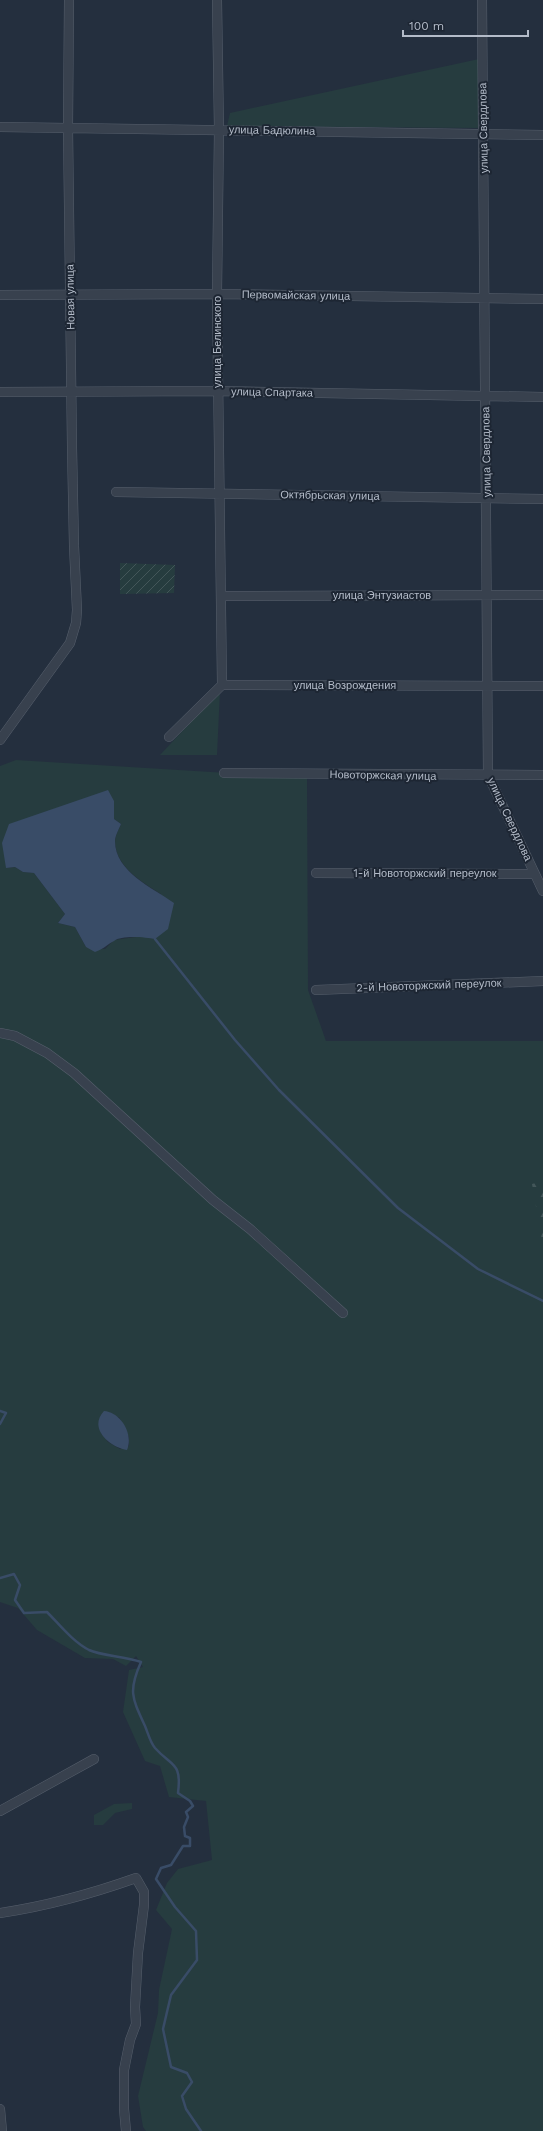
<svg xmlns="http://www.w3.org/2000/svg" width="543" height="2131" font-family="'Work Sans',sans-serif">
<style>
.grass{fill:#263c3f;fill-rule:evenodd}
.forest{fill:url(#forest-firs)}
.garden{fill:url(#garden-furrows)}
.water{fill:#394c67}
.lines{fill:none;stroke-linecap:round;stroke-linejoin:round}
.stream{stroke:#394c67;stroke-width:2.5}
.minor-casing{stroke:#565f6c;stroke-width:10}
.minor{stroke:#38414e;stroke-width:9}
.labels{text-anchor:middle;stroke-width:4;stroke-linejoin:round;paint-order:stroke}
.street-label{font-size:11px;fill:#b4bcc9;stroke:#1d2633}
</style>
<defs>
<pattern id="forest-firs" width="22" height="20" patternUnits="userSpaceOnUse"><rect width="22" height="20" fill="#263c3f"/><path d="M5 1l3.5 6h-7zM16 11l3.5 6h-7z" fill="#435659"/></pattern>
<pattern id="garden-furrows" width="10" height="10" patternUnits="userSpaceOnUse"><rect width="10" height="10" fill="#263c3f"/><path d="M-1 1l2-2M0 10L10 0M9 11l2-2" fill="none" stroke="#435659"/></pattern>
</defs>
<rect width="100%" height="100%" fill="#242f3e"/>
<!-- grass -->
<path class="grass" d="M 479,59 L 479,128 L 227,126 L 230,113 Z
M 220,691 L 217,755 L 160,755 Z
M 16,760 L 307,778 L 308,990 L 326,1041 L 543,1041 L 543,2131 L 146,2131 L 143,2127 L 138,2096 L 158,2013 L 159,1990 L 172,1929 L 156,1910 L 167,1883 L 178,1869 L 212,1860 L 206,1801 L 169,1797 L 160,1766 L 145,1761 L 123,1712 L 129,1670 L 143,1667 L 136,1656 L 126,1666 L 113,1659 L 85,1658 L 37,1630 L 18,1608 L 0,1602 L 0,766 ZM 114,801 L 114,819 L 121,824 C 119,829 115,836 115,842 C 116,867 142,882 161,894 L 155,939 L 143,936 L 114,940 L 105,949 L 86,947 L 75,927 L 58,923 L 65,914 L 34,873 L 23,872 L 15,867 L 7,868 ZM 119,1417 L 129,1437 L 129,1446 L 120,1449 L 108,1442 L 101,1433 Z
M 132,1803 L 132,1809 L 115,1813 L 103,1825 L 94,1825 L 94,1815 L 114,1804 Z"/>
<!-- forest -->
<path class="forest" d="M 543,1181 L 543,1246 L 532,1184 Z"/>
<!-- garden -->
<path class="garden" d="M 120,563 L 175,565 L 174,593 L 120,594 Z"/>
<!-- water -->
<path class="water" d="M 108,790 L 114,801 L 114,819 L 121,824 C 119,829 115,836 115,841 C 115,872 153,888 174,903 L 168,929 L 155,939 C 145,937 121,935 114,941 C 106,945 104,949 95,952 L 86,947 L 75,927 L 58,923 L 65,914 L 34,873 L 23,872 L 15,867 L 6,868 L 2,843 L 9,824 Z
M 104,1411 C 120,1412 134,1433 127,1450 C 109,1447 88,1428 104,1411 Z"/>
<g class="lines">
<!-- stream -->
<path class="stream" d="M 155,939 L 235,1040 L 279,1090 L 398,1208 L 478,1269 L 543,1301
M 0,1411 L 6,1413 L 0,1424
M 0,1578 L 14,1574 L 20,1585 L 15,1600 L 24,1613 L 47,1612 C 59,1624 73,1642 89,1650 C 102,1656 125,1656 141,1662 C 128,1691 132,1698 145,1726 C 148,1733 150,1742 155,1748 C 172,1767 182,1762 178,1793 L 190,1801 L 193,1806 L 186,1812 L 188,1817 L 184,1827 L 185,1836 L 190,1838 L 190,1846 L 183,1846 L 171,1865 L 161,1868 L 156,1879 L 175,1907 L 196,1931 L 197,1960 L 171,1995 L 163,2029 L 171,2067 L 187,2073 L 192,2082 L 182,2096 L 186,2109 L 201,2131"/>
<!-- minor casing -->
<g class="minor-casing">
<path id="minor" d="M 217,0 L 219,130 L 217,294 L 222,685
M 482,0 L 488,775 L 543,891
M 0,127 L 543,135
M 0,295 L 217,294 L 543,299
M 0,392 L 218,391 L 543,397
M 116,492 L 543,499
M 221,596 L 543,595
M 169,737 L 222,685 L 543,686
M 0,740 L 70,643 L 76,623 L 77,610 L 74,546 L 72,447 L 68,128 L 69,0
M 224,773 L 543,775
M 316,873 L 535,874
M 316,990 L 543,981
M 0,1033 L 15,1036 L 47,1053 L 74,1073 L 213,1200 L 250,1229 L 343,1313
M 0,1811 L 94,1759
M 0,1913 C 47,1906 91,1894 136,1878 L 144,1892 L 144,1905 L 138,1953 L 135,2007 L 136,2024 L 130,2040 L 124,2070 L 124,2109 L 126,2131
M 0,2109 L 2,2131"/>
</g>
<!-- minor -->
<use href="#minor" class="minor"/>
</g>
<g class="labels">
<!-- street labels -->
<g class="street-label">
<text transform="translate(483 128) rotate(-91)" y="4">улица Свердлова</text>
<text transform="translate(272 130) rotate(1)" y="4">улица Бадюлина</text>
<text transform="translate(296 295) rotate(1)" y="4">Первомайская улица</text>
<text transform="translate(70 297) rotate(-91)" y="4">Новая улица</text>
<text transform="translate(217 342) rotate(-90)" y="4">улица Белинского</text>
<text transform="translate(272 392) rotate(1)" y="4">улица Спартака</text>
<text transform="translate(486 452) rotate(-91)" y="4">улица Свердлова</text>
<text transform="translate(330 495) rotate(1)" y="4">Октябрьская улица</text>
<text x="382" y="599">улица Энтузиастов</text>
<text x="345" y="689">улица Возрождения</text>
<text transform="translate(383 775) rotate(1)" y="4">Новоторжская улица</text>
<text transform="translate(510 819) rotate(65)" y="4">улица Свердлова</text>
<text x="425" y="877">1-й Новоторжский переулок</text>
<text transform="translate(429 985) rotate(-2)" y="4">2-й Новоторжский переулок</text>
</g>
</g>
<!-- scale -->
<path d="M403 30v6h125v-6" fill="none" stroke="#b4bcc9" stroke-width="2"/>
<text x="409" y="30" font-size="12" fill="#b4bcc9" stroke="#1d2633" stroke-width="3" paint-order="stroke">100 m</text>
</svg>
